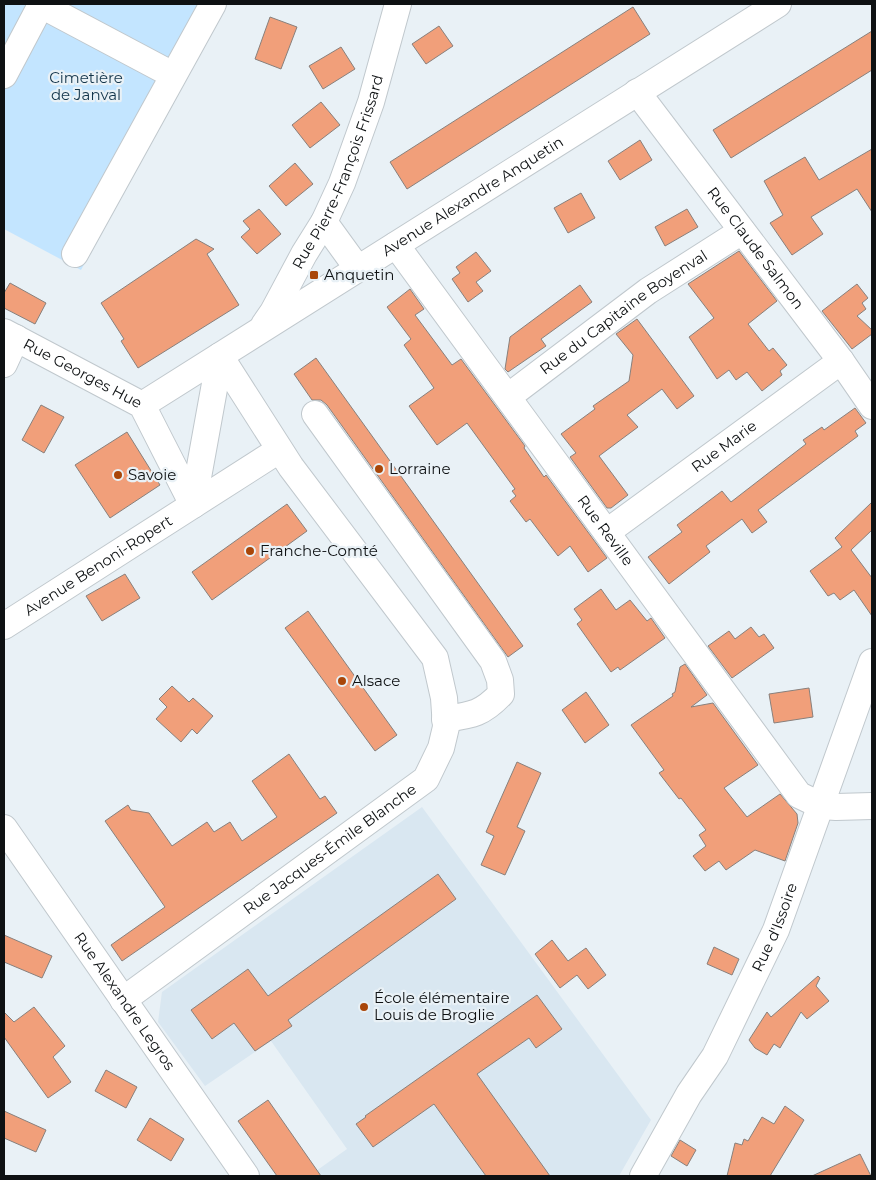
<svg xmlns="http://www.w3.org/2000/svg" width="876" height="1180" font-family="Montserrat,sans-serif">
<style>
.built{fill:#d9e7f1}
.green{fill:#c3e5ff}
.building{fill:#f19f7a;stroke:#88807c}
.lines{fill:none;stroke-linecap:round;stroke-linejoin:round}
.minor-casing{stroke:#c0c8cd;stroke-width:28}
.minor{stroke:#fff;stroke-width:26}
.poi-dot{fill:#a94609;stroke:#e9f1f6;stroke-width:2}
.labels{text-anchor:middle;stroke-width:4.5;stroke-linejoin:round;paint-order:stroke}
.park-label{font-size:15px;fill:#12344a;stroke:#e9f1f6}
.street-label{font-size:15px;fill:#0e1113;stroke:#e9f1f6}
.poi-label{font-size:15px;fill:#0e1113;stroke:#e9f1f6;text-anchor:start}
</style>
<rect width="100%" height="100%" fill="#e9f1f6"/>
<!-- built -->
<path class="built" d="M 422,807 L 651,1120 L 619,1176 L 309,1176 L 347,1149 L 271,1041 L 205,1086 L 158,1022 L 162,992 Z"/>
<!-- green -->
<path class="green" d="M 4,4 L 224,4 L 81,270 L 4,229 Z"/>
<!-- building -->
<path class="building" d="M 633,7 L 650,34 L 407,189 L 390,162 Z
M 270,17 L 297,27 L 281,69 L 255,59 Z
M 439,26 L 453,46 L 426,64 L 412,44 Z
M 872,31 L 872,70 L 731,158 L 713,130 Z
M 341,47 L 355,69 L 323,89 L 309,66 Z
M 321,102 L 340,125 L 310,148 L 292,125 Z
M 640,140 L 652,160 L 620,180 L 608,161 Z
M 872,149 L 872,212 L 857,189 L 811,217 L 823,234 L 792,255 L 770,223 L 783,215 L 764,181 L 805,157 L 819,180 Z
M 295,163 L 313,184 L 286,206 L 269,186 Z
M 581,193 L 595,218 L 568,233 L 554,208 Z
M 259,209 L 281,234 L 257,254 L 241,237 L 250,229 L 243,221 Z
M 687,209 L 698,227 L 665,246 L 655,227 Z
M 196,239 L 214,249 L 207,254 L 239,305 L 138,368 L 121,341 L 124,339 L 101,303 Z
M 739,251 L 777,301 L 748,324 L 769,351 L 773,348 L 787,365 L 780,371 L 782,375 L 762,391 L 747,372 L 736,380 L 729,370 L 717,379 L 689,337 L 714,318 L 688,284 Z
M 476,252 L 491,271 L 476,282 L 483,291 L 468,302 L 452,279 L 460,273 L 456,267 Z
M 10,283 L 46,303 L 35,324 L 4,308 L 4,293 Z
M 857,284 L 868,298 L 862,303 L 866,309 L 857,316 L 872,330 L 872,334 L 852,349 L 822,311 Z
M 580,285 L 592,302 L 541,339 L 546,346 L 508,372 L 505,369 L 510,337 Z
M 410,289 L 424,309 L 415,315 L 452,365 L 461,359 L 525,446 L 524,448 L 544,477 L 546,475 L 607,558 L 588,572 L 570,546 L 558,556 L 530,519 L 526,522 L 510,501 L 516,496 L 512,491 L 515,489 L 467,423 L 437,445 L 409,406 L 434,388 L 404,345 L 411,339 L 387,307 Z
M 637,319 L 694,396 L 677,409 L 662,389 L 627,415 L 638,427 L 599,456 L 628,495 L 611,508 L 607,508 L 570,457 L 576,453 L 561,434 L 595,409 L 593,406 L 629,381 L 633,355 L 616,334 Z
M 316,358 L 523,646 L 508,657 L 327,405 L 321,400 L 312,400 L 294,374 Z
M 41,405 L 64,417 L 44,453 L 22,440 Z
M 855,408 L 866,423 L 855,431 L 858,436 L 758,510 L 767,522 L 752,533 L 742,519 L 706,546 L 710,552 L 669,584 L 648,557 L 682,532 L 677,525 L 722,491 L 731,502 L 806,444 L 803,440 L 822,427 L 824,430 Z
M 127,432 L 160,485 L 110,518 L 75,465 Z
M 872,502 L 872,530 L 851,550 L 872,578 L 872,616 L 854,590 L 840,600 L 834,593 L 828,596 L 810,571 L 842,547 L 835,538 Z
M 287,504 L 307,531 L 212,600 L 192,572 Z
M 125,574 L 140,598 L 102,621 L 86,596 Z
M 601,589 L 616,610 L 630,600 L 647,621 L 651,618 L 665,638 L 620,670 L 618,667 L 611,672 L 577,624 L 582,620 L 574,609 Z
M 308,611 L 397,735 L 375,751 L 285,628 Z
M 751,627 L 759,637 L 764,634 L 774,648 L 732,678 L 708,646 L 729,631 L 735,639 Z
M 685,664 L 707,695 L 691,707 L 713,703 L 758,765 L 724,788 L 747,817 L 780,794 L 797,814 L 798,823 L 785,861 L 755,850 L 726,870 L 719,861 L 705,871 L 693,856 L 706,846 L 699,835 L 706,830 L 681,798 L 679,799 L 659,773 L 664,770 L 631,725 L 673,696 L 672,694 L 675,692 L 680,667 Z
M 172,686 L 189,702 L 193,698 L 213,716 L 197,734 L 192,729 L 181,742 L 156,719 L 167,707 L 159,699 Z
M 809,688 L 813,717 L 774,723 L 769,694 Z
M 586,692 L 609,725 L 585,743 L 562,710 Z
M 289,754 L 320,799 L 325,796 L 337,813 L 122,961 L 111,945 L 165,907 L 105,821 L 128,805 L 131,810 L 149,813 L 172,846 L 207,822 L 214,832 L 230,822 L 242,841 L 277,817 L 252,781 Z
M 517,762 L 541,773 L 517,827 L 525,831 L 505,875 L 481,865 L 494,836 L 486,832 Z
M 438,874 L 456,899 L 288,1020 L 292,1026 L 255,1051 L 234,1023 L 212,1039 L 191,1010 L 248,969 L 268,996 Z
M 4,935 L 52,956 L 42,978 L 4,962 Z
M 552,940 L 568,961 L 586,948 L 606,975 L 588,989 L 577,975 L 560,988 L 535,954 Z
M 714,947 L 739,959 L 732,975 L 707,964 Z
M 818,976 L 820,978 L 816,986 L 829,1001 L 807,1019 L 801,1012 L 780,1048 L 774,1044 L 767,1055 L 755,1048 L 749,1040 L 767,1012 L 771,1017 Z
M 537,995 L 562,1029 L 536,1048 L 529,1038 L 477,1074 L 550,1176 L 486,1176 L 434,1104 L 373,1147 L 356,1124 L 366,1117 L 365,1116 Z
M 34,1007 L 65,1046 L 53,1057 L 71,1082 L 48,1098 L 4,1037 L 4,1012 L 14,1022 Z
M 106,1070 L 137,1087 L 126,1108 L 95,1091 Z
M 268,1100 L 321,1176 L 277,1176 L 238,1121 Z
M 785,1106 L 804,1120 L 770,1176 L 727,1176 L 735,1143 L 742,1145 L 744,1139 L 748,1141 L 762,1117 L 774,1124 Z
M 4,1111 L 46,1130 L 36,1152 L 4,1138 Z
M 150,1118 L 184,1139 L 171,1161 L 137,1140 Z
M 680,1140 L 696,1150 L 687,1166 L 671,1156 Z
M 860,1154 L 871,1176 L 812,1176 Z"/>
<g class="lines">
<!-- minor casing -->
<g class="minor-casing">
<g id="minor">
<path d="M 42,4 L 41,5 L 173,75"/>
<path d="M 4,75 L 41,5 L 39,4"/>
<path id="s1" d="M 637,92 L 841,361 L 872,406"/>
<path d="M 324,222 L 358,269"/>
<path id="s2" d="M 396,245 L 799,795 L 822,806 L 836,807 L 872,806"/>
<path d="M 75,254 L 213,4"/>
<path id="s3" d="M 264,325 L 273,312 L 304,254 L 324,222 L 342,183 L 371,102 L 398,4"/>
<path id="s4" d="M 4,332 L 142,405 L 193,505 L 279,450"/>
<path d="M 4,364 L 16,338"/>
<path id="s5" d="M 509,396 L 648,291 L 742,231"/>
<path id="s6" d="M 142,405 L 778,4"/>
<path d="M 315,414 L 493,661 L 500,680 L 501,694 C 482,714 472,715 445,719"/>
<path id="s7" d="M 607,532 L 841,361"/>
<path id="s8" d="M 4,626 L 193,505 L 220,356"/>
<path id="s9" d="M 4,828 L 246,1176"/>
<path id="s10" d="M 123,1000 L 426,779 L 441,748 L 446,727 L 444,698 L 435,658 L 291,467 L 220,356"/>
<path id="s11" d="M 643,1176 L 689,1094 L 715,1056 L 776,930 L 872,662"/>
</g>
</g>
<!-- minor -->
<use href="#minor" class="minor"/>
</g>
<!-- markers -->
<g class="poi-dot">
<rect x="309" y="270" width="10" height="10" rx="2.5"/>
<circle cx="379" cy="469" r="5"/>
<circle cx="118" cy="475" r="5"/>
<circle cx="250" cy="551" r="5"/>
<circle cx="342" cy="681" r="5"/>
<circle cx="364" cy="1007" r="5"/>
</g>
<g class="labels">
<!-- park labels -->
<g class="park-label">
<text x="86" y="83">Cimetière<tspan x="86" dy="17">de Janval</tspan></text>
</g>
<!-- street labels -->
<g class="street-label">
<text dy="5" stroke="none"><textPath href="#s3" startOffset="171">Rue Pierre-François Frissard</textPath></text>
<text dy="5" stroke="none"><textPath href="#s6" startOffset="391">Avenue Alexandre Anquetin</textPath></text>
<text dy="5" stroke="none"><textPath href="#s1" startOffset="196">Rue Claude Salmon</textPath></text>
<text dy="5" stroke="none"><textPath href="#s5" startOffset="142">Rue du Capitaine Boyenval</textPath></text>
<text dy="5" stroke="none"><textPath href="#s4" startOffset="89">Rue Georges Hue</textPath></text>
<text dy="5" stroke="none"><textPath href="#s7" startOffset="145">Rue Marie</textPath></text>
<text dy="5" stroke="none"><textPath href="#s2" startOffset="354">Rue Reville</textPath></text>
<text dy="5" stroke="none"><textPath href="#s8" startOffset="112">Avenue Benoni-Ropert</textPath></text>
<text dy="5" stroke="none"><textPath href="#s10" startOffset="256">Rue Jacques-Émile Blanche</textPath></text>
<text dy="5" stroke="none"><textPath href="#s11" startOffset="282">Rue d'Issoire</textPath></text>
<text dy="5" stroke="none"><textPath href="#s9" startOffset="211">Rue Alexandre Legros</textPath></text>
</g>
<!-- poi labels -->
<g class="poi-label">
<text x="324" y="280">Anquetin</text>
<text x="389" y="474">Lorraine</text>
<text x="128" y="480">Savoie</text>
<text x="260" y="556">Franche-Comté</text>
<text x="352" y="686">Alsace</text>
<text x="374" y="1003">École élémentaire<tspan x="374" dy="17">Louis de Broglie</tspan></text>
</g>
</g>
<!-- border -->
<rect width="876" height="1180" fill="none" stroke="#0e1113" stroke-width="10"/>
</svg>
